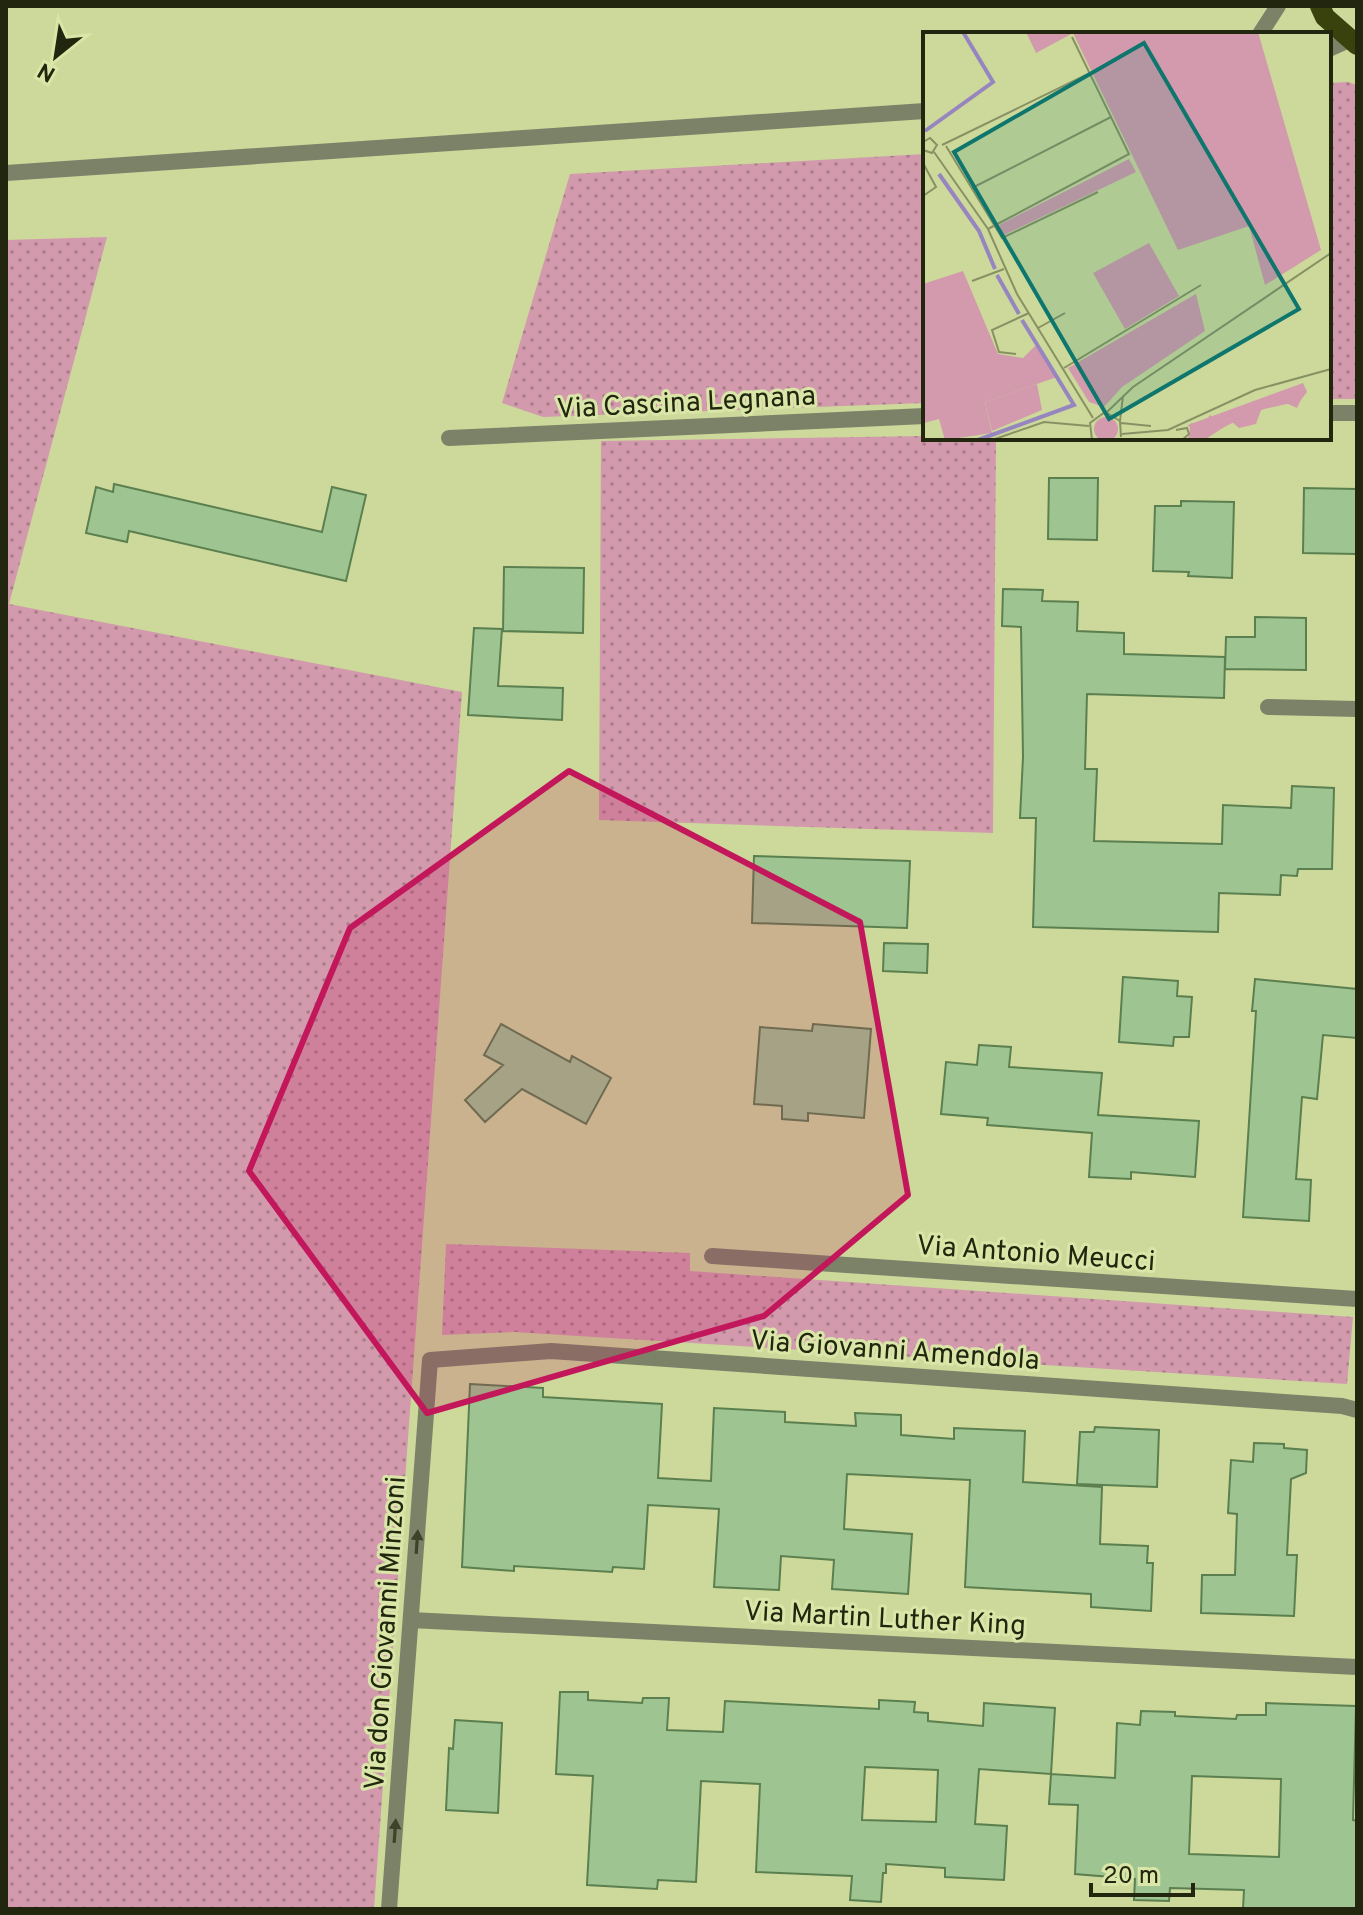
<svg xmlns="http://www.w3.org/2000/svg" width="1363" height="1915" font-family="Overpass,sans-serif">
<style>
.grass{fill:url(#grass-dots)}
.building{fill:#9ec591;stroke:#5c7f4f;stroke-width:2;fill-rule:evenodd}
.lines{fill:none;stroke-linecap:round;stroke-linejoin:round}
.service{stroke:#7c8268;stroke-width:16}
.minor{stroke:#7c8268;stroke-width:16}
.tertiary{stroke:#7c8268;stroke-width:16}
.primary{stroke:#39410c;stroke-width:20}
.oneway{fill:#3d4229}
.marked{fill:#c2185b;fill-opacity:0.2;stroke:#c2185b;stroke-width:6;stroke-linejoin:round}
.labels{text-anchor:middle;stroke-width:6;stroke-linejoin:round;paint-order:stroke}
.street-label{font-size:28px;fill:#22260e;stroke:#d9e6a8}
.inset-river{fill:none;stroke:#9685bf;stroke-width:4}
.inset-road{fill:none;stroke:#889163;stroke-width:2}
.view{fill:#0f766e;fill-opacity:0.15;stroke:#0f766e;stroke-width:4}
.inset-edge{fill:none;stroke:#22260e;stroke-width:4}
</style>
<defs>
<pattern id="grass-dots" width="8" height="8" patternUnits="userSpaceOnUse" patternTransform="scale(2)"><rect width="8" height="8" fill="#d29aac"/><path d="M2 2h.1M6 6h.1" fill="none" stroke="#aa7d8a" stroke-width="1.8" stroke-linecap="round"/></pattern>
</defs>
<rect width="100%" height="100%" fill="#ccd99b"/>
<!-- grass -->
<path class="grass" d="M 1348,82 L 1357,85 L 1357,399 L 1329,399 L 1329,83 Z
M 925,154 L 925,403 L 543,417 L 502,403 L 570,174 Z
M 107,237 L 9,604 L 462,692 L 374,1909 L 6,1909 L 6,240 Z
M 925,436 L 996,438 L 993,833 L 599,820 L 601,441 Z
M 446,1244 L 690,1253 L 690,1271 L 1353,1317 L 1347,1384 L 514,1332 L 442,1335 Z"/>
<!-- building -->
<path class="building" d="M 1049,478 L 1098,478 L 1097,540 L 1048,539 Z
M 114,484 L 322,532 L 332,487 L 366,495 L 346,581 L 129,531 L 127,542 L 86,533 L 96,487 L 113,492 Z
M 1304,488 L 1357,489 L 1357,554 L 1303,553 Z
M 1181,501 L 1234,502 L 1232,578 L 1188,576 L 1189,572 L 1153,571 L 1155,506 L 1181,506 Z
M 504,567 L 584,568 L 583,633 L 503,631 Z
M 1003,589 L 1043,590 L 1042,601 L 1078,602 L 1077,631 L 1124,633 L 1124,654 L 1225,657 L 1224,698 L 1087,694 L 1085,769 L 1097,769 L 1094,841 L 1222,844 L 1223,805 L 1291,808 L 1292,786 L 1334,788 L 1332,869 L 1298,869 L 1297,876 L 1281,875 L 1280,895 L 1219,893 L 1218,932 L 1033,927 L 1036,818 L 1020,818 L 1023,757 L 1021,627 L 1002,626 Z
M 1255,617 L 1306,618 L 1306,670 L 1225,669 L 1226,637 L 1255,637 Z
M 474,628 L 502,629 L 498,686 L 563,688 L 562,720 L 468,715 Z
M 754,856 L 910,861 L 907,928 L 752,923 Z
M 884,943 L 928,944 L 927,973 L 883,971 Z
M 1123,977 L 1178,981 L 1177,996 L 1192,997 L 1189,1037 L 1174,1037 L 1173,1046 L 1119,1042 Z
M 1255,979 L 1357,989 L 1357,1038 L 1323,1035 L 1317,1099 L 1302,1097 L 1296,1179 L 1311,1180 L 1309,1221 L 1243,1217 L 1256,1011 L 1252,1011 Z
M 501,1024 L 570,1062 L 572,1056 L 611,1078 L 586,1124 L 522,1089 L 485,1122 L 465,1100 L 503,1065 L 484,1055 Z
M 813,1024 L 871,1029 L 864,1118 L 808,1113 L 808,1121 L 782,1119 L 782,1106 L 754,1104 L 760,1027 L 812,1031 Z
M 979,1045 L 1011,1047 L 1009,1067 L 1102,1073 L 1098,1115 L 1199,1121 L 1195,1177 L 1131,1172 L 1131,1179 L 1089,1177 L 1092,1133 L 987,1125 L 988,1118 L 941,1114 L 946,1062 L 977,1065 Z
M 470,1384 L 543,1388 L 543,1397 L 662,1404 L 658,1478 L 711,1481 L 714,1408 L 785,1412 L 785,1422 L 856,1426 L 855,1413 L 901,1415 L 901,1435 L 954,1439 L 954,1428 L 1025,1431 L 1023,1482 L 1102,1487 L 1100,1544 L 1148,1546 L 1147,1563 L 1153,1563 L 1151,1611 L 1091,1607 L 1091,1594 L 965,1587 L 970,1480 L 847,1474 L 844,1529 L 912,1534 L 908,1594 L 832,1589 L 834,1560 L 781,1556 L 779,1590 L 714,1587 L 719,1509 L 648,1505 L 644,1569 L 613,1567 L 612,1572 L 514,1566 L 514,1571 L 462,1567 Z
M 1095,1427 L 1159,1430 L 1157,1487 L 1077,1484 L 1080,1432 L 1094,1432 Z
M 1254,1443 L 1284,1444 L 1284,1448 L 1307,1450 L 1306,1473 L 1291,1479 L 1287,1555 L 1297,1555 L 1294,1616 L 1201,1613 L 1202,1575 L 1235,1575 L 1237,1514 L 1228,1513 L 1231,1460 L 1253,1462 Z
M 560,1692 L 588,1692 L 588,1700 L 642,1703 L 643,1698 L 669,1698 L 667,1730 L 723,1732 L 725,1701 L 879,1709 L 879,1700 L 915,1702 L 914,1712 L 928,1713 L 928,1721 L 983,1726 L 984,1703 L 1055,1708 L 1051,1774 L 979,1769 L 975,1824 L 1007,1826 L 1004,1880 L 945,1877 L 945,1868 L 886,1864 L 886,1873 L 883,1873 L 881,1902 L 850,1900 L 852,1876 L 756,1872 L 760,1784 L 701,1781 L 696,1882 L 658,1880 L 657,1889 L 587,1885 L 593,1776 L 556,1774 ZM 865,1767 L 938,1770 L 936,1822 L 862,1820 Z
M 1266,1703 L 1356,1706 L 1353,1820 L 1357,1821 L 1357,1909 L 1243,1909 L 1244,1890 L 1170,1888 L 1169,1901 L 1134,1900 L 1135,1879 L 1075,1874 L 1078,1805 L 1049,1804 L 1051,1774 L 1115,1778 L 1117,1723 L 1140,1725 L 1141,1711 L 1175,1712 L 1175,1716 L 1236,1719 L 1237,1715 L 1266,1715 ZM 1192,1776 L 1281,1779 L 1279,1857 L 1189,1854 Z
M 455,1720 L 502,1723 L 498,1813 L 446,1810 L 449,1748 L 453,1749 Z"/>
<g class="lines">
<!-- service -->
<path class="service" d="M 1268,707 L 1357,709"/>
<!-- minor -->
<path class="minor" d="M 1329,413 L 1357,413
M 449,438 L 925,416
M 712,1256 L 1357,1299
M 411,1620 L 1357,1667
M 389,1909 L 430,1360 L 551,1351 L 1342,1406 L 1357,1410"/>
<!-- tertiary -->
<path class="tertiary" d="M 1260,34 L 1278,6
M 1329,49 L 1349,40
M 6,173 L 925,111"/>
<!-- primary -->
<path class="primary" d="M 1320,6 L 1325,17 L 1357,45"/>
</g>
<!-- one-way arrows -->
<defs><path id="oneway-solid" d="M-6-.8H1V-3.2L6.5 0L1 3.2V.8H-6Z" transform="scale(2)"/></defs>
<g class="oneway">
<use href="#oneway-solid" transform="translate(417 1542) rotate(-86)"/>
<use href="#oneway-solid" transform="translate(395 1831) rotate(-86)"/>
</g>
<!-- marked area -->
<path class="marked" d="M 569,771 L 860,922 L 908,1195 L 764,1316 L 427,1413 L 249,1171 L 350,928 Z"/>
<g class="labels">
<!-- street labels -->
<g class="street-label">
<text transform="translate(686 401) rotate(-3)" y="10">Via Cascina Legnana</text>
<text transform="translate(1036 1252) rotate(4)" y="10">Via Antonio Meucci</text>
<text transform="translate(895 1349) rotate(4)" y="10">Via Giovanni Amendola</text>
<text transform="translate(885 1617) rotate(3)" y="10">Via Martin Luther King</text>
<text transform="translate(384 1633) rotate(-86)" y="10">Via don Giovanni Minzoni</text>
</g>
</g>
<!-- overview -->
<g transform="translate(923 32)">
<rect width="408" height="408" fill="#ccd99b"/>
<path d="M 103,0 L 335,0 L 398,218 L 342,253 L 326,194 L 255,218 L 150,1 L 113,21 ZM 206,127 L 213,140 L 81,203 L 76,193 ZM 226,211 L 256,264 L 202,297 L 170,241 ZM 40,239 L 75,322 L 100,326 L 114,312 L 134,345 L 62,370 L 69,401 L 22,408 L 16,387 L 1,391 L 0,404 L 0,252 ZM 273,262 L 282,299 L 199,355 L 181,375 L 166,370 L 145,336 ZM 380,351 L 384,360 L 377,369 L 337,378 L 284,403 L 285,408 L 264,408 L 269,399 L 265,393 ZM171 397a12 12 0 1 1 24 0a12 12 0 1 1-24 0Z" fill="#d29aac"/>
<path d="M 382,359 L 374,376 L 363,371 L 346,375 L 338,378 L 333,392 L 316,396 L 309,390 L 281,408 L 265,408 L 268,391 L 280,393 L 287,383 L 294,389 L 340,367 Z" fill="#d29aac"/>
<path d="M 114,352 L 119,378 L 69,399 L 62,370 Z" fill="#d29aac"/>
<path class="inset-river" d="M 2,99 L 70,50 L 40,0M 16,142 L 56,199 L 72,237M 74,243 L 96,282M 55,408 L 151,373 L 99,288"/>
<path class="inset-road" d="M 0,110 L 7,106 L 14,113 L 9,121 L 0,118M 19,113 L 167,41M 23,114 L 79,206 L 175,160M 11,120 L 65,197 L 94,262 L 170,386M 0,131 L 13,155 L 0,164M 49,156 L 188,85M 65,197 L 206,122 L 149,5M 49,249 L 81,237M 115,296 L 142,281M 93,322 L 76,320 L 69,298 L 106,281M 141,336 L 278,253M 184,380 L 210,355 L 408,221M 197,389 L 200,364M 198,391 L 228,394M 253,398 L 264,396 L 266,402 L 259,408M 199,402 L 245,398 L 332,358 L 408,337M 69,408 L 121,390 L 166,394M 169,408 L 167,391 L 182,380 L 197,389 L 198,405"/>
<path class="view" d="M 221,11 L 376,277 L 186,387 L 31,120 Z"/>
<rect width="408" height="408" class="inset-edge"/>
</g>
<!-- border -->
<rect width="1363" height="1915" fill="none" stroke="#22260e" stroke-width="16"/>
<!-- north arrow -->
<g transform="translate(56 56) rotate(210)" stroke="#d9e6a8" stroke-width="6" paint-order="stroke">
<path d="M0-6L14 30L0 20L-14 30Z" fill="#22260e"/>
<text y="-12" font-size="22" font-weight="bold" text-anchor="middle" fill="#22260e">N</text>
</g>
<!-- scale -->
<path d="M1091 1883v12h102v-12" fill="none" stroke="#22260e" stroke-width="4"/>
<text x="1103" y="1883" font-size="24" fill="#22260e" stroke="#d9e6a8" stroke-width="6" paint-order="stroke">20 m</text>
</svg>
